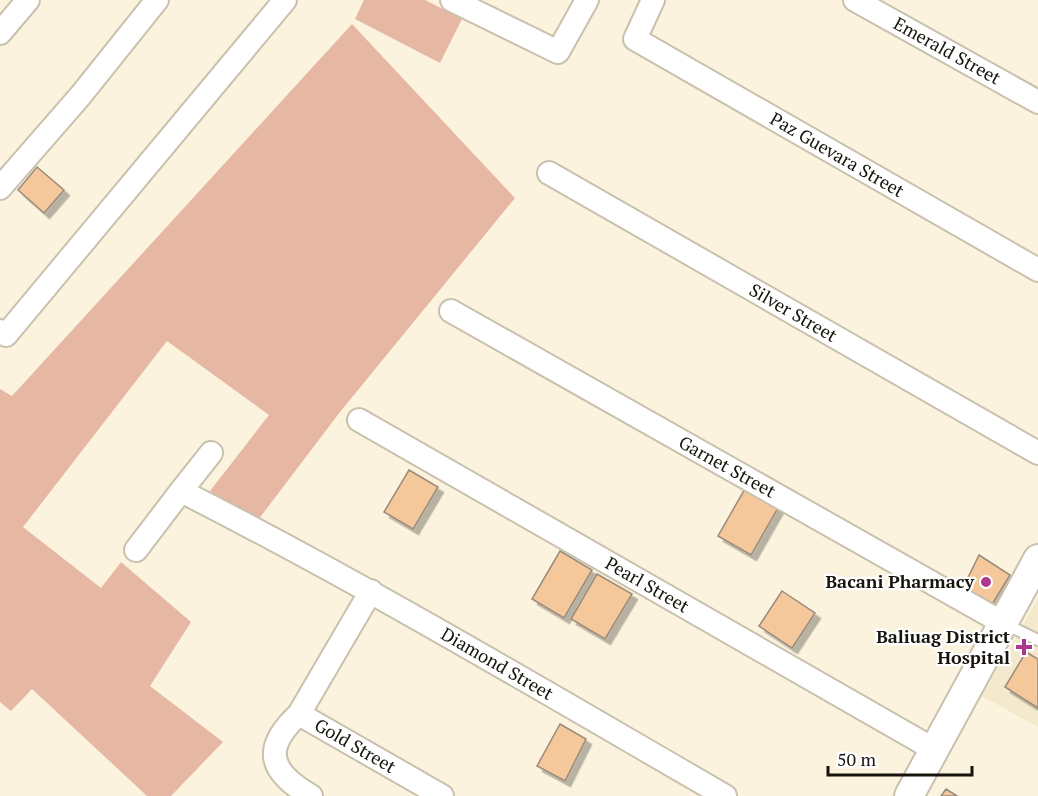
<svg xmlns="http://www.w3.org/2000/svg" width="1038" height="796" font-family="'PT Serif',serif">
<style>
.built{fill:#f4e9cd}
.green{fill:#e6b8a4}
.building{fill:#f5c89b;stroke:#998a7b;stroke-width:1.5;filter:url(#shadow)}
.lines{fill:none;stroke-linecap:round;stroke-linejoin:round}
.service-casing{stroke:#c9c1ae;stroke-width:14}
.minor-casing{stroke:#c9c1ae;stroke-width:26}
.tertiary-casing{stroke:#c9c1ae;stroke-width:32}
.service{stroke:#fff;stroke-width:10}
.minor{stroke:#fff;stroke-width:22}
.tertiary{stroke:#fff;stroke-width:28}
.poi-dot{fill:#ae378e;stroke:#fff;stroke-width:2}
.labels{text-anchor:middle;stroke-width:4.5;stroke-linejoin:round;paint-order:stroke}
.street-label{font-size:18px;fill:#17140d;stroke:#fff}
.poi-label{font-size:18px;font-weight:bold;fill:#17140d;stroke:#fff;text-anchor:end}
</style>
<defs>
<filter id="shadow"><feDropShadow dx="5.5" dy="5.5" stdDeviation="0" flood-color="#0004"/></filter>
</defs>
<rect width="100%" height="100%" fill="#fbf3de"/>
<!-- built -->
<path class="built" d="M 1038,598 L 1038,727 L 982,696 Z"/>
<!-- green -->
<path class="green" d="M 364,0 L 425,0 L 462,19 L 440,63 L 355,19 Z
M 352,24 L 515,198 L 340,412 L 255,524 L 210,491 L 269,415 L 167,341 L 23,527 L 101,588 L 121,562 L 191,622 L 150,686 L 223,742 L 171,796 L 147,796 L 32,689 L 11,711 L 0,702 L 0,389 L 12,396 Z"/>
<!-- building -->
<path class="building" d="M 37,167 L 64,190 L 44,213 L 18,190 Z
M 409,470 L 438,487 L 413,529 L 384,512 Z
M 746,487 L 779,506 L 751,555 L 718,536 Z
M 560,551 L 592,570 L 564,618 L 532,599 Z
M 979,555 L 1010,575 L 991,606 L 962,590 Z
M 597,574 L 632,594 L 605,639 L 571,619 Z
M 782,591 L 815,613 L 792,648 L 759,626 Z
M 1026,652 L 1038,659 L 1038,708 L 1005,687 Z
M 560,724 L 586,739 L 565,781 L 537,766 Z
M 946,789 L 957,796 L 941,796 Z"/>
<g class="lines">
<!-- service casing -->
<g class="service-casing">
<path id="service" d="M 1003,623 L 1038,640"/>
</g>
<!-- minor casing -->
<g class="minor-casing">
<path id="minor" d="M 452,0 L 558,52 L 587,0
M 653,0 L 635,39 L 1038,270
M 855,0 L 1038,102
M 0,33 L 28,0
M 549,173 L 1038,453
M 0,188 L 81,95 L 157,0
M 451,311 L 1003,623
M 0,331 L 6,335 L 285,0
M 359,420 L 935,750
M 211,453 L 181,491 C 366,585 545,692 725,796
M 136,550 L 181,491
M 371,591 L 299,714 L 442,796
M 299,714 C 261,749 270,772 311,796"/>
</g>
<!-- tertiary casing -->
<g class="tertiary-casing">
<path id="tertiary" d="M 909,796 L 1038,559"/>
</g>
<!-- service -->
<use href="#service" class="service"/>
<!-- minor -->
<use href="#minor" class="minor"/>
<!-- tertiary -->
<use href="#tertiary" class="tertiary"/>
</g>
<!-- markers -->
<g class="poi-dot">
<circle cx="986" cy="582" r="6"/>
<path d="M1021 638h6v6h6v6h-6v6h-6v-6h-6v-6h6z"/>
</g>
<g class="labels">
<!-- street labels -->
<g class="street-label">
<text transform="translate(947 51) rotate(29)" y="6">Emerald Street</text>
<text transform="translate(837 155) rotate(30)" y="6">Paz Guevara Street</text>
<text transform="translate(793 313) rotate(30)" y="6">Silver Street</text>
<text transform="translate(727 467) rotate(29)" y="6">Garnet Street</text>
<text transform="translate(647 585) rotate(30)" y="6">Pearl Street</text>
<text transform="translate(497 664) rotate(30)" y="6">Diamond Street</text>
<text transform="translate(355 746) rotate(30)" y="6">Gold Street</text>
</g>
<!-- poi labels -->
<g class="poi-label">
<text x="974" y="588">Bacani Pharmacy</text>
<text x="1010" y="643">Baliuag District<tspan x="1010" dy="21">Hospital</tspan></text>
</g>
</g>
<!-- scale -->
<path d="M828 766v9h144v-9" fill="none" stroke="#17140d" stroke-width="3"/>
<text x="837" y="766" font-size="18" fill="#17140d" stroke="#ffffff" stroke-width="4.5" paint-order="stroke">50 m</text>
</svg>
